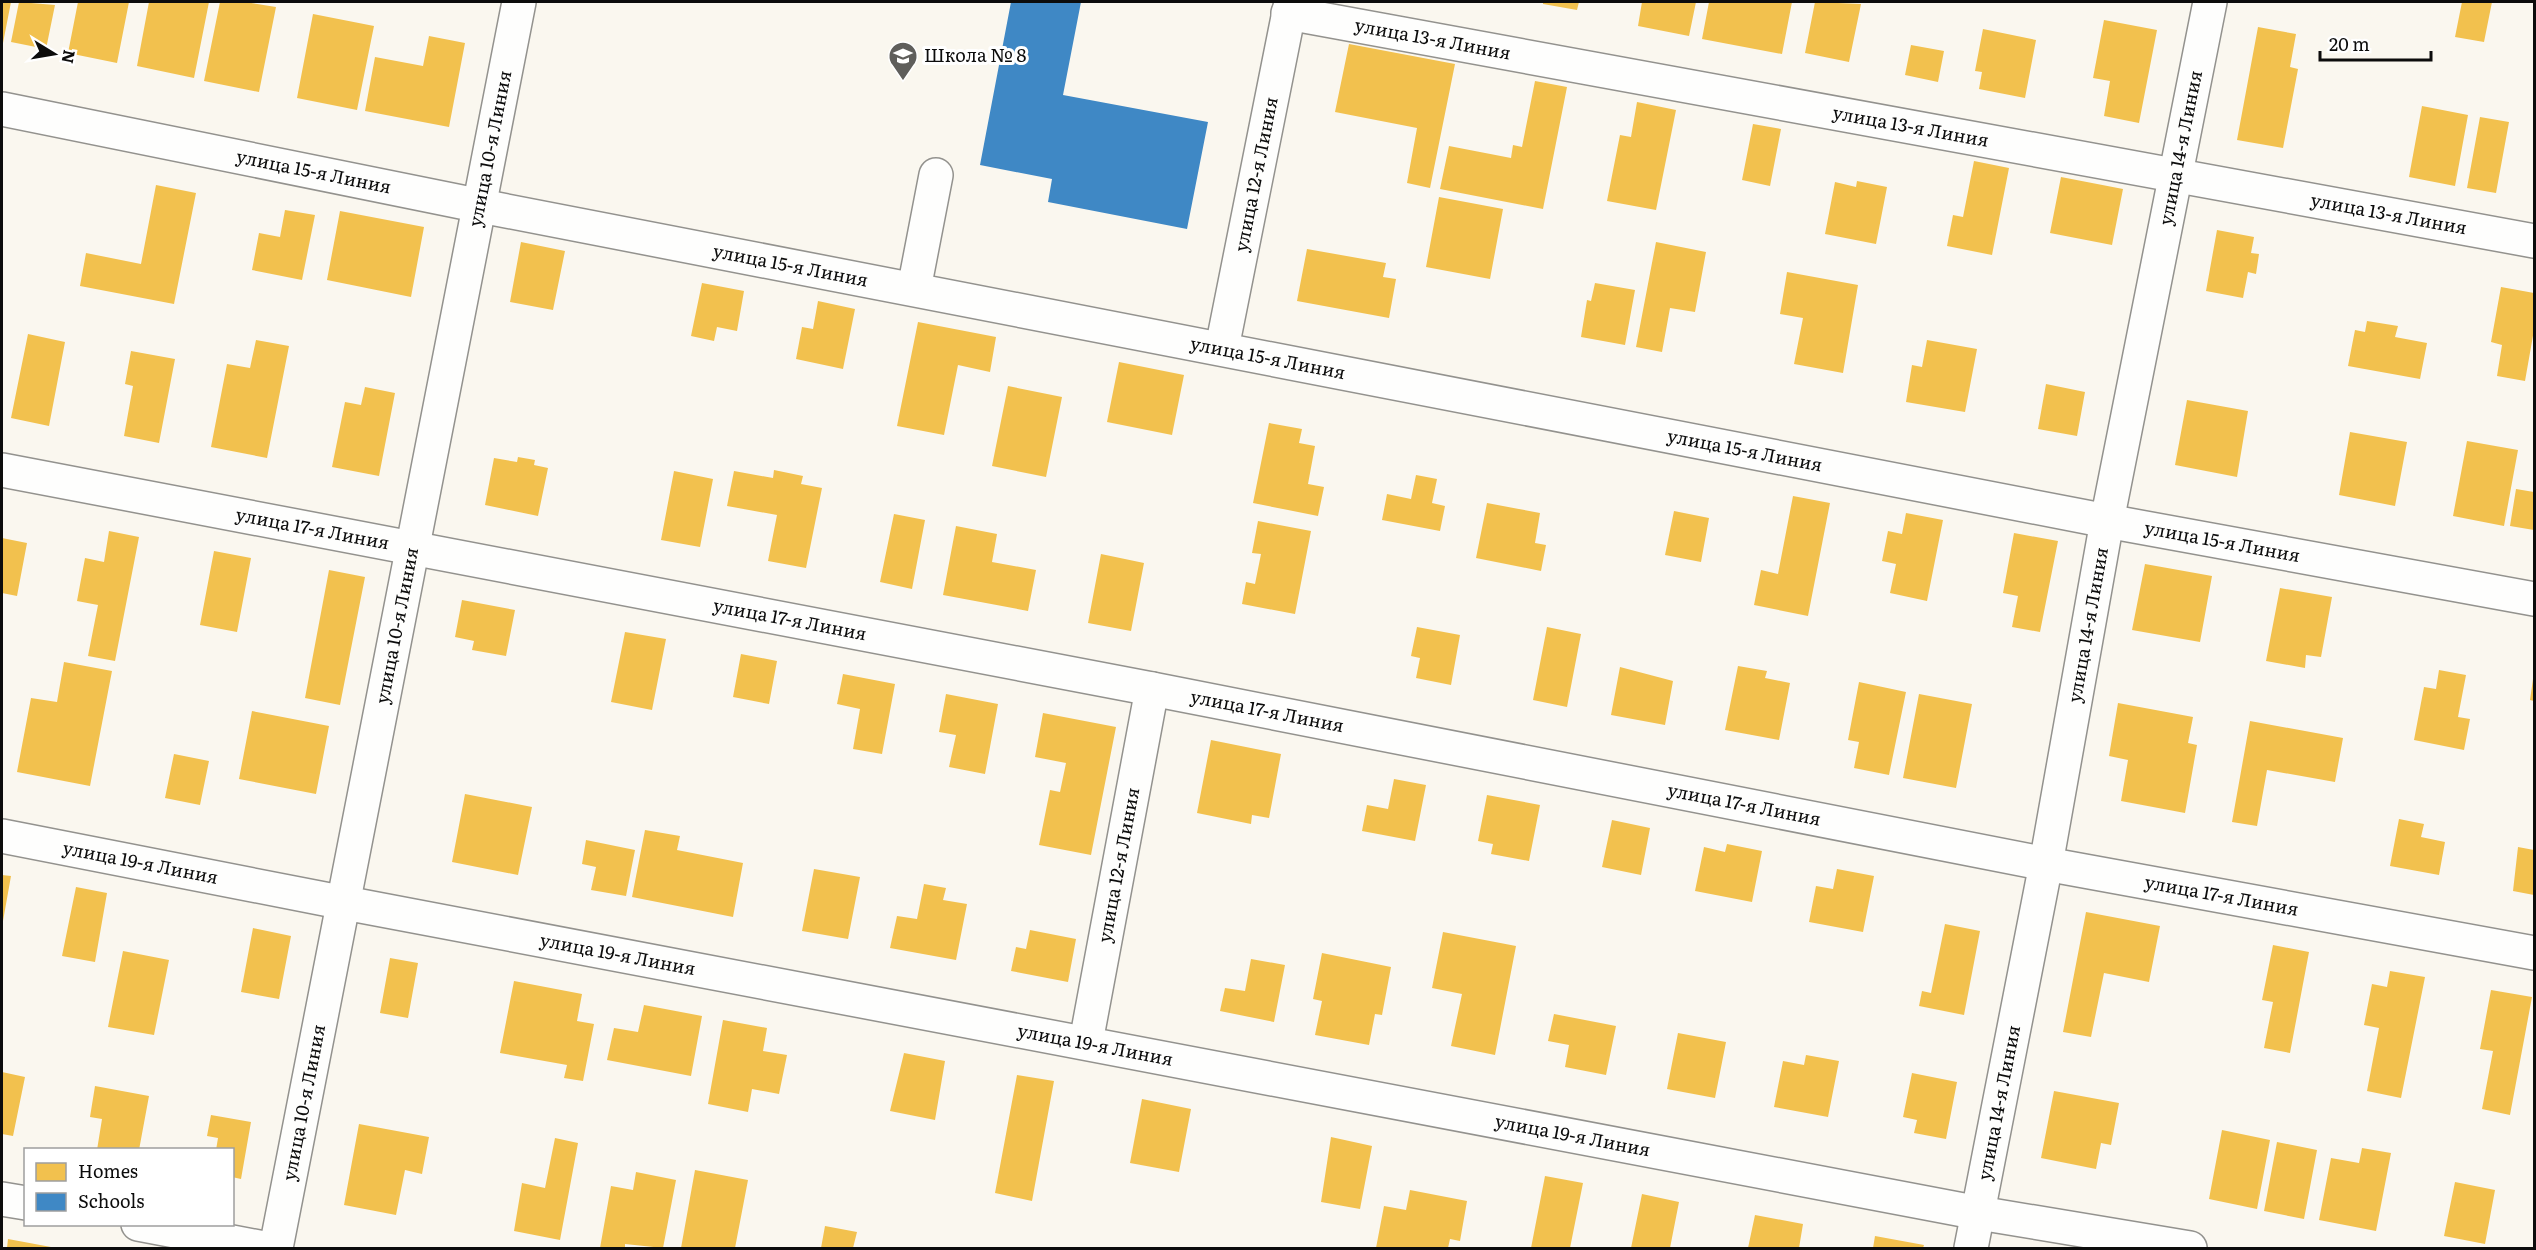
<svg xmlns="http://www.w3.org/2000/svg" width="2536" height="1250" font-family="Literata,serif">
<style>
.homes{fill:#f2c14e}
.schools{fill:#3f88c5}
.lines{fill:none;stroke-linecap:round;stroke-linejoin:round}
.minor-casing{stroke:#93928e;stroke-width:36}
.minor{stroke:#fefefd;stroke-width:33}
.labels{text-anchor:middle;stroke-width:6;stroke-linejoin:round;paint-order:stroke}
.street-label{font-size:18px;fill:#0c0c0c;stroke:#fff}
.poi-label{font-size:18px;fill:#0c0c0c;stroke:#fff;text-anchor:start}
</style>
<rect width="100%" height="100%" fill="#faf7ef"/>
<!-- homes -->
<path class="homes" d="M 2,2 L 11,2 L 3,43 L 2,42 Z
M 19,2 L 55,5 L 46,49 L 11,42 Z
M 78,2 L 129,2 L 117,63 L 68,53 Z
M 149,2 L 209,2 L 194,78 L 137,66 Z
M 220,2 L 245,2 L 276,7 L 259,92 L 204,81 Z
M 1543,2 L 1579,2 L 1577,10 L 1543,4 Z
M 1642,2 L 1696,2 L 1689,36 L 1638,26 Z
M 1709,2 L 1792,2 L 1782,54 L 1702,39 Z
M 1815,2 L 1861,4 L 1849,62 L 1805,53 Z
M 2462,2 L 2492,2 L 2484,42 L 2455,37 Z
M 313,14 L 374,26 L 357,110 L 297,98 Z
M 2104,20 L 2157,30 L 2139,123 L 2104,116 L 2110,81 L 2093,78 Z
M 2258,27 L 2296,34 L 2290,67 L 2298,69 L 2283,148 L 2237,140 Z
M 1983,29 L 2036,40 L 2025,98 L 1979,89 L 1982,72 L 1975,71 Z
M 429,36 L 465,43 L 449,127 L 365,111 L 375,57 L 423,66 Z
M 1349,44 L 1455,64 L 1430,188 L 1407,183 L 1417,128 L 1335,112 Z
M 1911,45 L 1944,51 L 1938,82 L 1905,75 Z
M 1535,81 L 1567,87 L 1543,209 L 1440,189 L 1449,146 L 1511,158 L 1513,145 L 1522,147 Z
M 1637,102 L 1676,110 L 1656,210 L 1607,201 L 1620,135 L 1631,137 Z
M 2422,106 L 2468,115 L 2455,186 L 2409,177 Z
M 2480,117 L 2509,122 L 2496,193 L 2467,188 Z
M 1753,124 L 1781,129 L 1770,186 L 1742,180 Z
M 1974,161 L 2009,168 L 1992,255 L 1947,246 L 1953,215 L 1963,217 Z
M 2061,177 L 2123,189 L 2112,245 L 2050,233 Z
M 1857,181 L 1887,187 L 1876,244 L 1825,234 L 1835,182 L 1856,187 Z
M 156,185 L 196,193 L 174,304 L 80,286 L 86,253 L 141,264 Z
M 1439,197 L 1503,209 L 1490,279 L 1426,267 Z
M 285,210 L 315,215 L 302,280 L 252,270 L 259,233 L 280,237 Z
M 340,211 L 424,227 L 411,297 L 327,280 Z
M 2217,230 L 2254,237 L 2251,253 L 2259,254 L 2256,274 L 2248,272 L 2243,298 L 2206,291 Z
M 521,242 L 565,251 L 553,310 L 510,302 Z
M 1656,242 L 1706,252 L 1695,312 L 1670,308 L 1662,352 L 1636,347 Z
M 1307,249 L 1386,263 L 1383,277 L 1396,279 L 1389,318 L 1297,301 Z
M 1787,272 L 1858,285 L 1843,373 L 1794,364 L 1803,318 L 1780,314 Z
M 702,283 L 744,291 L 737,331 L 717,327 L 714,341 L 691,336 Z
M 1595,283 L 1635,290 L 1625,345 L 1581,337 L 1587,300 L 1591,301 Z
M 2501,287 L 2534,293 L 2534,330 L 2525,381 L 2497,376 L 2502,345 L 2491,342 Z
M 818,301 L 855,309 L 843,369 L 796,359 L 802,327 L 813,329 Z
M 2367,321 L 2398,326 L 2395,337 L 2427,343 L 2420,379 L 2348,366 L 2355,330 L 2365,332 Z
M 918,322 L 996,337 L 990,372 L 958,365 L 944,435 L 897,426 Z
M 28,334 L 65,342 L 49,426 L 11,418 Z
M 256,340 L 289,346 L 267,458 L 211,447 L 227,364 L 250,368 Z
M 1927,340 L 1977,349 L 1965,412 L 1906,402 L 1912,365 L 1922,367 Z
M 131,351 L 175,359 L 159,443 L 124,436 L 133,386 L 125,384 Z
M 1119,362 L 1184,375 L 1172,435 L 1107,422 Z
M 2046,384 L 2085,392 L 2077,436 L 2038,429 Z
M 1008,386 L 1062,397 L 1046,477 L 992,466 Z
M 365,387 L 395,393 L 379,476 L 332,467 L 345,402 L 361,405 Z
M 2187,400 L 2248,411 L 2237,477 L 2175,465 Z
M 1269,423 L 1302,429 L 1299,443 L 1315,446 L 1308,484 L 1324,487 L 1318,516 L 1253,503 Z
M 2350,432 L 2407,442 L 2395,506 L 2339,495 Z
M 2467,441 L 2518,450 L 2504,526 L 2453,516 Z
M 518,457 L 535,460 L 534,465 L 548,468 L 538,516 L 485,505 L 494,458 L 517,462 Z
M 774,470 L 803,476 L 801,484 L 822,488 L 806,568 L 768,561 L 777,515 L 727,506 L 734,471 L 773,478 Z
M 674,471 L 713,479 L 700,547 L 661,540 Z
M 1416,475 L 1437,479 L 1432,503 L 1445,506 L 1440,531 L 1382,520 L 1387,494 L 1411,499 Z
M 2516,489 L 2534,492 L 2534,530 L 2510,526 Z
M 1793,496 L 1830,503 L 1808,616 L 1754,605 L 1761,570 L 1778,574 Z
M 1487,503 L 1540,513 L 1535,543 L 1546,545 L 1541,571 L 1476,558 Z
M 1674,511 L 1709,518 L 1701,562 L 1665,555 Z
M 1906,513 L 1943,520 L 1927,601 L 1890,593 L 1896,564 L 1882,561 L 1888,531 L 1902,534 Z
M 894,514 L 925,520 L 912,589 L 880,582 Z
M 1258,521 L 1311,531 L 1295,614 L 1242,604 L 1246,582 L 1255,584 L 1261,554 L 1252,553 Z
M 956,526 L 997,534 L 992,562 L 1036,570 L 1028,611 L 943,595 Z
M 109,531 L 139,537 L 115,661 L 88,656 L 98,605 L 77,601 L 85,558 L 104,562 Z
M 2014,533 L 2058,541 L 2040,632 L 2012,627 L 2018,596 L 2003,593 Z
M 2,538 L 27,543 L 17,596 L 2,593 Z
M 214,551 L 251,558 L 237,632 L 200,625 Z
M 1101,554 L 1144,563 L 1131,631 L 1088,623 Z
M 2145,564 L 2212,576 L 2200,642 L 2132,630 Z
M 329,570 L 365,577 L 340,705 L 305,698 Z
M 2280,588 L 2332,597 L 2321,657 L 2306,655 L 2305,668 L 2266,661 Z
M 462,600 L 515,610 L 506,656 L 472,650 L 474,641 L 455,637 Z
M 1417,627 L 1460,635 L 1451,685 L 1416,678 L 1420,658 L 1411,656 Z
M 1547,627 L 1581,634 L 1567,707 L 1533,700 Z
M 625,632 L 666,639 L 652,710 L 611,702 Z
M 741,654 L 777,661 L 769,704 L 733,697 Z
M 64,662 L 112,671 L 90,786 L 17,772 L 31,698 L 57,702 Z
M 1738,666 L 1767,671 L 1765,678 L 1790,683 L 1779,740 L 1725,730 Z
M 1620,667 L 1673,681 L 1665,725 L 1611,715 Z
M 2439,670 L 2466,675 L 2458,717 L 2470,719 L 2464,750 L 2414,740 L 2424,687 L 2436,689 Z
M 843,674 L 895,684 L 882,754 L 853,749 L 860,709 L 837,704 Z
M 2533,679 L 2534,679 L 2534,701 L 2530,700 Z
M 1859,682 L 1906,692 L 1889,775 L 1854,768 L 1859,742 L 1848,740 Z
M 946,694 L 998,704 L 985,774 L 949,767 L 956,735 L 939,732 Z
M 1919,694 L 1972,704 L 1956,788 L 1903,778 Z
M 2118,703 L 2193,717 L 2188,743 L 2197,745 L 2185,813 L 2121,801 L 2128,760 L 2109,756 Z
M 252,711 L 329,726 L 316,794 L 239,779 Z
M 1043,713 L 1116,727 L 1091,855 L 1039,845 L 1050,790 L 1060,792 L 1066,763 L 1035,757 Z
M 2250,721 L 2343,738 L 2335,782 L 2267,770 L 2257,826 L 2232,822 Z
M 1211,740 L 1281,754 L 1269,818 L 1252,815 L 1251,824 L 1197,813 Z
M 174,754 L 209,761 L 200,805 L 165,798 Z
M 1394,779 L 1426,785 L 1415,841 L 1362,831 L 1367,805 L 1388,809 Z
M 465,794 L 532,807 L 518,875 L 452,862 Z
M 1487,795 L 1540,805 L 1529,861 L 1491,854 L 1493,844 L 1478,841 Z
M 2399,819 L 2424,824 L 2421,837 L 2445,842 L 2439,875 L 2390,866 Z
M 1612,820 L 1650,828 L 1641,875 L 1602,867 Z
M 645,830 L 680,836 L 677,850 L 743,863 L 733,917 L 632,897 Z
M 586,840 L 635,850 L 626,896 L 591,890 L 596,867 L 582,864 Z
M 1727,844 L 1762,851 L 1752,902 L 1695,891 L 1704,847 L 1725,852 Z
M 2518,847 L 2534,850 L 2534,895 L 2513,891 Z
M 814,869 L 860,877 L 848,939 L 802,931 Z
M 1837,869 L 1874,876 L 1863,932 L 1809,922 L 1816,886 L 1833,889 Z
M 2,875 L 11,876 L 3,921 L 2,921 Z
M 924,884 L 946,888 L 943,900 L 967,904 L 956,960 L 890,948 L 897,916 L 917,919 Z
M 76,887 L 107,893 L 95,962 L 62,956 Z
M 2086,912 L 2160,926 L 2149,982 L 2104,973 L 2091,1037 L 2063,1032 Z
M 1945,924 L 1980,931 L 1964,1015 L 1919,1006 L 1922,991 L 1931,993 Z
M 253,928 L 291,936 L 279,999 L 241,992 Z
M 1030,930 L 1076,939 L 1068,982 L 1011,971 L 1016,947 L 1026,949 Z
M 1443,932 L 1516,946 L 1495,1055 L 1451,1046 L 1462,994 L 1432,988 Z
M 2273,945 L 2309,952 L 2290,1053 L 2264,1048 L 2273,1002 L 2262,1000 Z
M 123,951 L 169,960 L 154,1035 L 108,1027 Z
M 1322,953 L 1391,967 L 1382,1015 L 1375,1014 L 1369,1045 L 1315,1035 L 1322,1001 L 1313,999 Z
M 390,958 L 418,963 L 408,1018 L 380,1013 Z
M 1251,959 L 1285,965 L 1274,1022 L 1220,1011 L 1225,988 L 1245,991 Z
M 2390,971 L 2425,977 L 2401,1098 L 2367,1091 L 2379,1028 L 2364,1025 L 2372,984 L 2387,987 Z
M 514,981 L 582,994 L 577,1021 L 594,1024 L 583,1081 L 564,1078 L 567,1065 L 500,1053 Z
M 2491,990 L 2532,997 L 2510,1115 L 2482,1109 L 2493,1051 L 2480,1049 Z
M 644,1005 L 702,1016 L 691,1076 L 607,1060 L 614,1028 L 638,1032 Z
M 1554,1014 L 1616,1026 L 1606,1075 L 1565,1067 L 1569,1045 L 1548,1041 Z
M 723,1020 L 767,1028 L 763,1051 L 787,1055 L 779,1094 L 752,1089 L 748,1112 L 708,1104 Z
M 1678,1033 L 1726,1042 L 1715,1098 L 1667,1089 Z
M 904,1053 L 945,1061 L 935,1120 L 890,1111 Z
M 1806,1055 L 1839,1061 L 1828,1117 L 1774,1107 L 1783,1061 L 1804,1065 Z
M 2,1072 L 25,1077 L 13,1136 L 2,1134 Z
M 1912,1073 L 1957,1082 L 1946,1139 L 1914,1133 L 1917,1120 L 1903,1117 Z
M 1017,1075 L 1054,1081 L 1032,1201 L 995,1193 Z
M 95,1086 L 149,1096 L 139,1150 L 97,1150 L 102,1119 L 90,1117 Z
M 2054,1091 L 2119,1103 L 2111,1145 L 2101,1143 L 2096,1169 L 2041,1158 Z
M 1142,1099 L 1191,1109 L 1179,1172 L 1130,1163 Z
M 211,1115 L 251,1122 L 241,1179 L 232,1177 L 232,1150 L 216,1150 L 218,1138 L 207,1136 Z
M 359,1124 L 429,1137 L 422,1174 L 405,1170 L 396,1215 L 344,1205 Z
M 2222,1130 L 2270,1140 L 2257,1209 L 2209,1199 Z
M 1331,1137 L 1372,1146 L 1360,1209 L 1321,1202 Z
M 555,1138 L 578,1143 L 560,1240 L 514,1231 L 522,1183 L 545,1188 Z
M 2277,1142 L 2317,1150 L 2304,1219 L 2264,1211 Z
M 2362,1148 L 2391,1153 L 2376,1231 L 2319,1220 L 2331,1158 L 2359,1163 Z
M 695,1170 L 748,1180 L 735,1248 L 681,1248 Z
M 636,1172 L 676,1180 L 663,1248 L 625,1244 L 625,1248 L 600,1248 L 611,1186 L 633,1190 Z
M 1545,1176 L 1583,1183 L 1570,1248 L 1531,1248 Z
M 2455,1182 L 2495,1190 L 2485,1244 L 2444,1236 Z
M 1410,1190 L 1467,1201 L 1460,1241 L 1450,1239 L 1448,1248 L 1376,1248 L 1384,1206 L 1406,1210 Z
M 1642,1194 L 1679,1202 L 1670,1248 L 1631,1248 Z
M 1755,1215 L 1803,1224 L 1799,1248 L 1748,1248 Z
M 825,1226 L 857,1232 L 853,1248 L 821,1248 Z
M 1875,1236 L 1924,1245 L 1923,1248 L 1873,1248 Z
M 8,1239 L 51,1247 L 50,1248 L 7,1248 Z"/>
<!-- schools -->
<path class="schools" d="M 1011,2 L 1081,2 L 1063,95 L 1208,122 L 1187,229 L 1048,202 L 1052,179 L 980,165 Z"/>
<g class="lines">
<!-- minor casing -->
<g class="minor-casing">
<g id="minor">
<path id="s1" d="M 1288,13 L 2534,241"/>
<path id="s2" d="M 2,109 L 481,206 L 2107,521 L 2534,599"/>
<path d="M 914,289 L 936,175"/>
<path id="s3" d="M 1222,348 L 1291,2"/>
<path id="s4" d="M 2,470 L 1152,689 L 2046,864 L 2534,953"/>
<path id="s5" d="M 2,836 L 345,903 L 1979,1213 L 2190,1248"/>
<path id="s6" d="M 1086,1042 L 1152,689"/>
<path d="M 2,1199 L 26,1203"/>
<path d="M 138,1224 L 264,1248"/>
<path id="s7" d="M 276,1248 L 519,2"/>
<path id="s8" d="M 1971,1248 L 2046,864 L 2107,521 L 2210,2"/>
</g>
</g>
<!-- minor -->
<use href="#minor" class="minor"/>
</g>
<!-- icons -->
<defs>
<g id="school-pin" transform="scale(1.5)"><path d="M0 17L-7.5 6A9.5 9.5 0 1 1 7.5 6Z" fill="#5f5e5b" stroke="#fff"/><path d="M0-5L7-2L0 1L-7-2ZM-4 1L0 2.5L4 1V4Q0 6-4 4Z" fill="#fff"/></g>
</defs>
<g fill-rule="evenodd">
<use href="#school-pin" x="903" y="56"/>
</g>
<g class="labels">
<!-- street labels -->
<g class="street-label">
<text dy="6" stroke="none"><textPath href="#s1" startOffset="147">улица 13-я Линия</textPath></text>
<text dy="6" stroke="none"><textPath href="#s1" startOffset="633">улица 13-я Линия</textPath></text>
<text dy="6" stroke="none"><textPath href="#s8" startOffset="1120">улица 14-я Линия</textPath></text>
<text dy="6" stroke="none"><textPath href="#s7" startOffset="1120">улица 10-я Линия</textPath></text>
<text dy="6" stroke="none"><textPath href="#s2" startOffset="318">улица 15-я Линия</textPath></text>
<text dy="6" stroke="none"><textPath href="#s3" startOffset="177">улица 12-я Линия</textPath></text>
<text dy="6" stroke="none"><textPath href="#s1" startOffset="1119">улица 13-я Линия</textPath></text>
<text dy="6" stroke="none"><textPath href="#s2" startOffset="804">улица 15-я Линия</textPath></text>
<text dy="6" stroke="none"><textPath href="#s2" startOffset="1290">улица 15-я Линия</textPath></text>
<text dy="6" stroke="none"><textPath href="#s2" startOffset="1776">улица 15-я Линия</textPath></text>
<text dy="6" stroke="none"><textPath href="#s4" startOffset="316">улица 17-я Линия</textPath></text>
<text dy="6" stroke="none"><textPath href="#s2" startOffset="2262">улица 15-я Линия</textPath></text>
<text dy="6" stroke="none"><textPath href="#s4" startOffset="802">улица 17-я Линия</textPath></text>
<text dy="6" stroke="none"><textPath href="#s7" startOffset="634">улица 10-я Линия</textPath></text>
<text dy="6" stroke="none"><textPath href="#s8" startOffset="634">улица 14-я Линия</textPath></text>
<text dy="6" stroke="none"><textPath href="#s4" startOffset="1288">улица 17-я Линия</textPath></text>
<text dy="6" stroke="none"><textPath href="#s4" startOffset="1774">улица 17-я Линия</textPath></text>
<text dy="6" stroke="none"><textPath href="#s5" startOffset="141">улица 19-я Линия</textPath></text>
<text dy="6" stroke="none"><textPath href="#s6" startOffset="180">улица 12-я Линия</textPath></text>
<text dy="6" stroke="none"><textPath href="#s4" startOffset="2260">улица 17-я Линия</textPath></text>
<text dy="6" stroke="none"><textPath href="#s5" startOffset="627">улица 19-я Линия</textPath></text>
<text dy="6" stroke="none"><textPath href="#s5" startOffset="1113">улица 19-я Линия</textPath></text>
<text dy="6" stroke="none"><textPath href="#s7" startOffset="148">улица 10-я Линия</textPath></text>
<text dy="6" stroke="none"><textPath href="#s8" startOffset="148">улица 14-я Линия</textPath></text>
<text dy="6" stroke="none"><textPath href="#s5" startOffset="1599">улица 19-я Линия</textPath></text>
</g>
<!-- poi labels -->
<g class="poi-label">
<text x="924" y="62">Школа № 8</text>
</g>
</g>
<!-- border -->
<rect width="2536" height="1250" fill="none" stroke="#0c0c0c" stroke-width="6"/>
<!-- legend -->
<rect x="24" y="1148" width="210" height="78" fill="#ffffff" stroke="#9e9e9e" stroke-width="1.5"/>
<rect x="36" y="1163" width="30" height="18" fill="#f2c14e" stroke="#9e9e9e" stroke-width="1.5"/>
<text x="78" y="1178" font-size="18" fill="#0c0c0c">Homes</text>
<rect x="36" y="1193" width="30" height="18" fill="#3f88c5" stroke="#9e9e9e" stroke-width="1.5"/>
<text x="78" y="1208" font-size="18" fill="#0c0c0c">Schools</text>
<!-- north arrow -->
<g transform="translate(54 54) rotate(101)" stroke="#ffffff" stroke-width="4.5" paint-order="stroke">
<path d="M0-4.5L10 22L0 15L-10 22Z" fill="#0c0c0c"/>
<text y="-9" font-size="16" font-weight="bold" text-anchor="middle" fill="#0c0c0c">N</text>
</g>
<!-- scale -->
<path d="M2320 51v9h111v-9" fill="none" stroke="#0c0c0c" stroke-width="3"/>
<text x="2329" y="51" font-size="18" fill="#0c0c0c" stroke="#ffffff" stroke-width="4.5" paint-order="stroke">20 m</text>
</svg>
